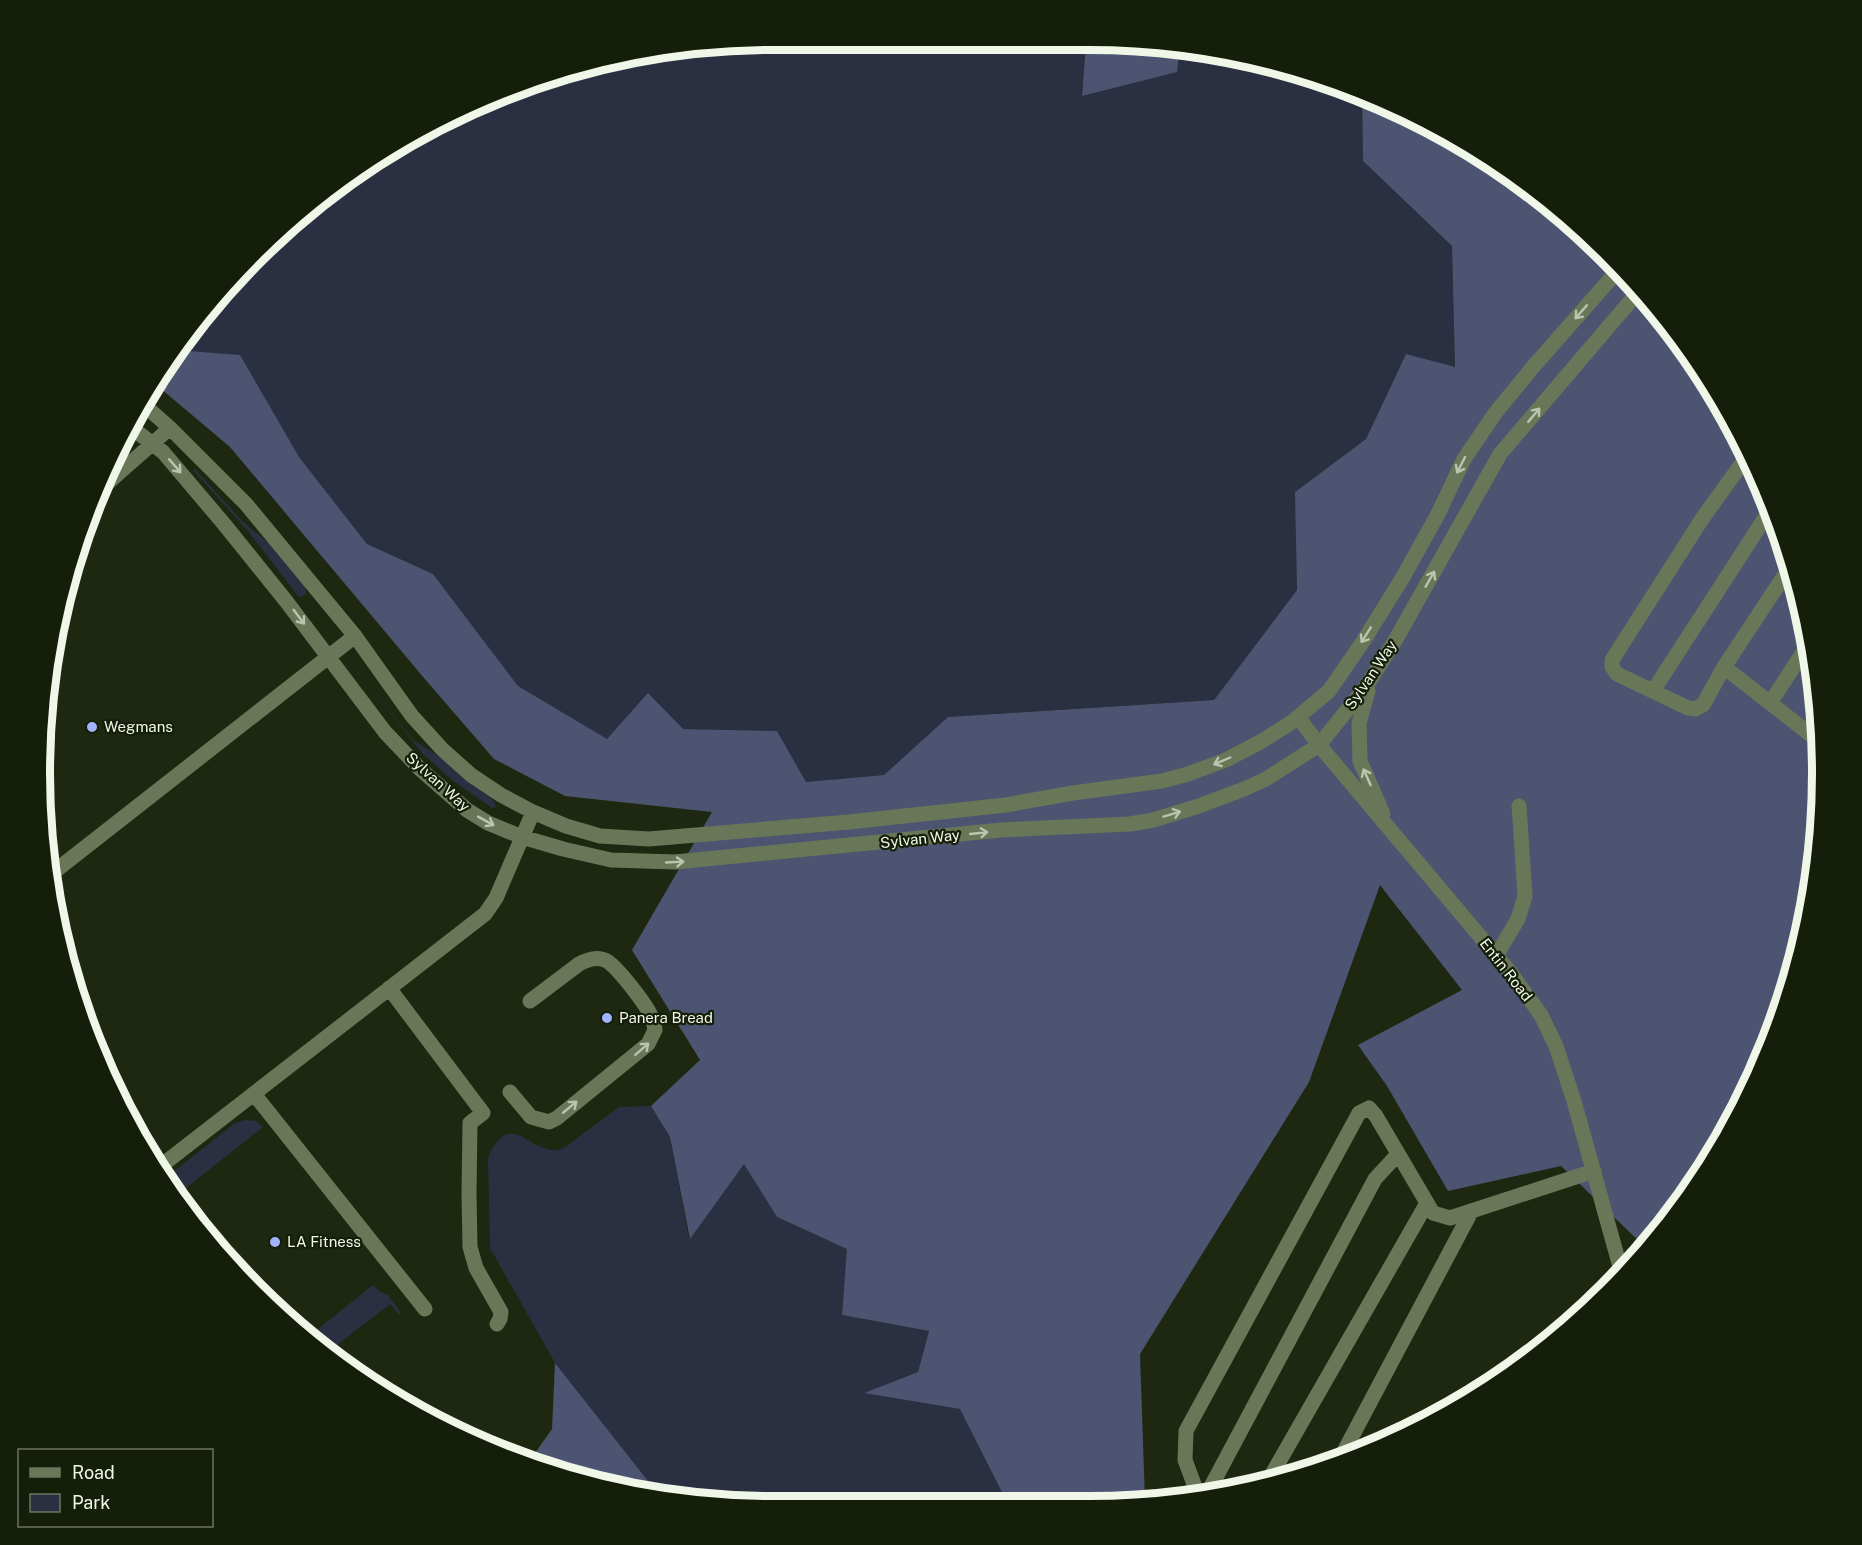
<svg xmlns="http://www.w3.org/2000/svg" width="1862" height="1545" font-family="'Public Sans',sans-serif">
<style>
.green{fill:#2a2f41}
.forest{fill:#4c5472}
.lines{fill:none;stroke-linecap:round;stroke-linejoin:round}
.minor{stroke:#697758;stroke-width:15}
.oneway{stroke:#bac4ae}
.poi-dot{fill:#a0b3fd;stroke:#151e08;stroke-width:2}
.labels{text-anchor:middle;stroke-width:4.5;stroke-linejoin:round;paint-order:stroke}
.street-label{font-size:15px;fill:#f0f7e8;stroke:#151e08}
.poi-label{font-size:15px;fill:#f0f7e8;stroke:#151e08;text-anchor:start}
.rim{fill:none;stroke:#f0f7e8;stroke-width:8}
</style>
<rect width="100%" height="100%" fill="#1e2811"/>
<!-- green -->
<path class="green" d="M 772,39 L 1086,44 L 1082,96 L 1176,72 L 1180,45 L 1185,45 L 1280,64 L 1362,95 L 1363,161 L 1452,246 L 1455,368 L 1406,354 L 1366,439 L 1296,491 L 1297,590 L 1214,700 L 949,717 L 884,775 L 806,782 L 777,731 L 683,729 L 607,740 L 518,686 L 433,574 L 367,544 L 299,457 L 175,350 L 254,254 L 406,137 L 583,64 Z
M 195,469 L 241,520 L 271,545 L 306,588 L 305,595 L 300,597 L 298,596 L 248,531 L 193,470 Z
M 366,681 L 413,740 L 445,760 L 488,794 L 494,802 L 496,807 L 492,808 L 452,780 L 421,752 Z
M 651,1106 L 670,1137 L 689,1238 L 744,1163 L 777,1217 L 848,1249 L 842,1315 L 929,1331 L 918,1372 L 865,1393 L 961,1409 L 1009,1506 L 724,1504 L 656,1491 L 555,1363 L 490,1248 L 488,1157 C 509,1109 529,1150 554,1150 C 557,1150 561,1149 564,1148 L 619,1107 Z
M 245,1120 L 256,1121 L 263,1127 L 176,1196 L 163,1180 L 235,1123 Z
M 373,1285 L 379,1291 L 388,1295 L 401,1313 L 399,1314 L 390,1304 L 328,1352 L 308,1337 Z"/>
<!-- forest -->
<path class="forest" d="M 1086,44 L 1180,45 L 1177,72 L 1082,96 Z
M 1362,95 L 1414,114 L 1497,163 L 1608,254 L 1700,365 L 1767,491 L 1809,629 L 1823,772 L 1809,915 L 1767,1053 L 1700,1180 L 1645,1247 L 1561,1166 L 1448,1191 L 1387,1086 L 1358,1045 L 1462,990 L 1380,885 L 1309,1082 L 1140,1354 L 1145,1501 L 1090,1506 L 1009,1506 L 960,1409 L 864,1393 L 918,1372 L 929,1331 L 842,1315 L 847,1249 L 777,1217 L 744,1164 L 690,1239 L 670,1137 L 651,1106 L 700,1060 L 632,950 L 712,812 L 565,796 L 494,759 L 424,678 L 230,447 L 154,383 L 162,365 L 175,350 L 240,355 L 299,457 L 367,544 L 433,574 L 518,686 L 607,739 L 648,693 L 683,729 L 777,731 L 806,782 L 884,775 L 948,717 L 1214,700 L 1297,590 L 1295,492 L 1366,439 L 1406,354 L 1455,367 L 1452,246 L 1363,161 Z
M 555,1363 L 656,1491 L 537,1467 L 528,1463 L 552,1429 Z"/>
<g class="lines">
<!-- minor -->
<path class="minor" d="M 143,404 L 170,428 L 246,504 L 355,636 L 412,716 L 442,749 L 471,775 L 501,795 L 533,812 L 566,826 L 600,836 L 649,839 L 849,822 L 1006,805 L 1073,793 L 1162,781 L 1188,774 L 1226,760 L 1262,741 L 1292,722 L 1329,691 L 1364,640 L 1403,577 L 1438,514 L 1464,459 L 1496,412 L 1533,367 L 1620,268
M 132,428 L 163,452 L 224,524 L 286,601 L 385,732 L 419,768 L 467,810 L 488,823 L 522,837 L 563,849 L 611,860 L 675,862 L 1001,830 L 1130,824 L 1153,820 L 1199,806 L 1244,789 L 1266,779 L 1319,745 L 1365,688 L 1396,639 L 1500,454 L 1639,291
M 1748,455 L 1702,519 L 1612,660 L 1612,667 L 1617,674 L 1688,708 L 1695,709 L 1703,705 L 1724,667 L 1820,742
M 102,488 L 170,428
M 1724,667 L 1790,567
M 1368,691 L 1359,723 L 1360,761 L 1383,814
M 1653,691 L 1772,507
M 1770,703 L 1810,642
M 1298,717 L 1319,745 L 1510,972 L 1541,1015 L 1556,1046 L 1574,1101 L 1622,1274
M 50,875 L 355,636
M 1496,956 L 1518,919 L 1525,896 L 1519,806
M 389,988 L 483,1113 L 470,1123 L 469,1194 L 470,1247 L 476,1268 L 501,1312 L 500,1319 L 497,1324
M 510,1092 L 531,1117 L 549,1122 L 557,1118 L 648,1044 L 655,1030 C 654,1025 654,1020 651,1016 C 646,1004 618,968 607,961 C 598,956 588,959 579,964 L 530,1001
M 254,1094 L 425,1309
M 157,1169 L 485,914 L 496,898 L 533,812
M 1340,1459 L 1471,1212
M 1268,1481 L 1427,1203
M 1207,1494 L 1375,1179 L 1398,1154
M 1198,1495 L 1185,1460 L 1186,1431 L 1359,1113 L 1369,1108 L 1376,1116 L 1433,1213 L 1450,1218 L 1594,1171"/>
</g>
<!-- one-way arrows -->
<defs><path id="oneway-shaft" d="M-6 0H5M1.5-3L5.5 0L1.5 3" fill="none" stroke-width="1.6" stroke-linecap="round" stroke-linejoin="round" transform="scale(1.5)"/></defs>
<g class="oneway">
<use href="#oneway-shaft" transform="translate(1581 312) rotate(131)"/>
<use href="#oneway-shaft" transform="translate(1534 415) rotate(-50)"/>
<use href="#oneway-shaft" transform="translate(1461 465) rotate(117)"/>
<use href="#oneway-shaft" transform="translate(175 466) rotate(49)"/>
<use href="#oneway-shaft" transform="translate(1430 579) rotate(-60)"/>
<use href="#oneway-shaft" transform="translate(299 617) rotate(53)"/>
<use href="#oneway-shaft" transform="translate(1366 635) rotate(122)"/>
<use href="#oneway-shaft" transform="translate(1222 761) rotate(157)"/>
<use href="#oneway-shaft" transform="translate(1367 777) rotate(-114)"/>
<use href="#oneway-shaft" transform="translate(1172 814) rotate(-17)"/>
<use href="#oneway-shaft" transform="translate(486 821) rotate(29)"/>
<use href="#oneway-shaft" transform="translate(979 833) rotate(-6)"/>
<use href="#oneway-shaft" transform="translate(675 862) rotate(-3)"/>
<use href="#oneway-shaft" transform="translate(642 1049) rotate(-41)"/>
<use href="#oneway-shaft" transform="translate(570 1107) rotate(-40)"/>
</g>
<!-- markers -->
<g class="poi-dot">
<circle cx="92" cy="727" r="6"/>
<circle cx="607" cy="1018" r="6"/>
<circle cx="275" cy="1242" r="6"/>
</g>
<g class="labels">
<!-- street labels -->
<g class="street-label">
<text transform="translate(1371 675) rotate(-56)" y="5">Sylvan Way</text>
<text transform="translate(438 782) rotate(42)" y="5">Sylvan Way</text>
<text transform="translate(920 839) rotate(-6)" y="5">Sylvan Way</text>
<text transform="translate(1506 970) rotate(52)" y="5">Entin Road</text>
</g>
<!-- poi labels -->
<g class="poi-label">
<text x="104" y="732">Wegmans</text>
<text x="619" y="1023">Panera Bread</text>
<text x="287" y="1247">LA Fitness</text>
</g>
</g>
<!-- crop -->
<path d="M0 0H1862V1545H0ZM773 50H1089A723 723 0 0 1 1812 773V773A723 723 0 0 1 1089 1496H773A723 723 0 0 1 50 773V773A723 723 0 0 1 773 50Z" fill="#151e08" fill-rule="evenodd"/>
<path class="rim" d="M773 50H1089A723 723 0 0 1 1812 773V773A723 723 0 0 1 1089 1496H773A723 723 0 0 1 50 773V773A723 723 0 0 1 773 50Z"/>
<!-- legend -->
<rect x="18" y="1449" width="195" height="78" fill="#151e08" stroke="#6d7562" stroke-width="1.5"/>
<rect x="30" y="1468" width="30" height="9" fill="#697758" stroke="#6d7562" stroke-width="1.5"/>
<text x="72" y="1479" font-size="18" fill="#f0f7e8">Road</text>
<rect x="30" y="1494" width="30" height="18" fill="#2a2f41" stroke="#6d7562" stroke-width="1.5"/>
<text x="72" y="1509" font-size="18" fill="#f0f7e8">Park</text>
</svg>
